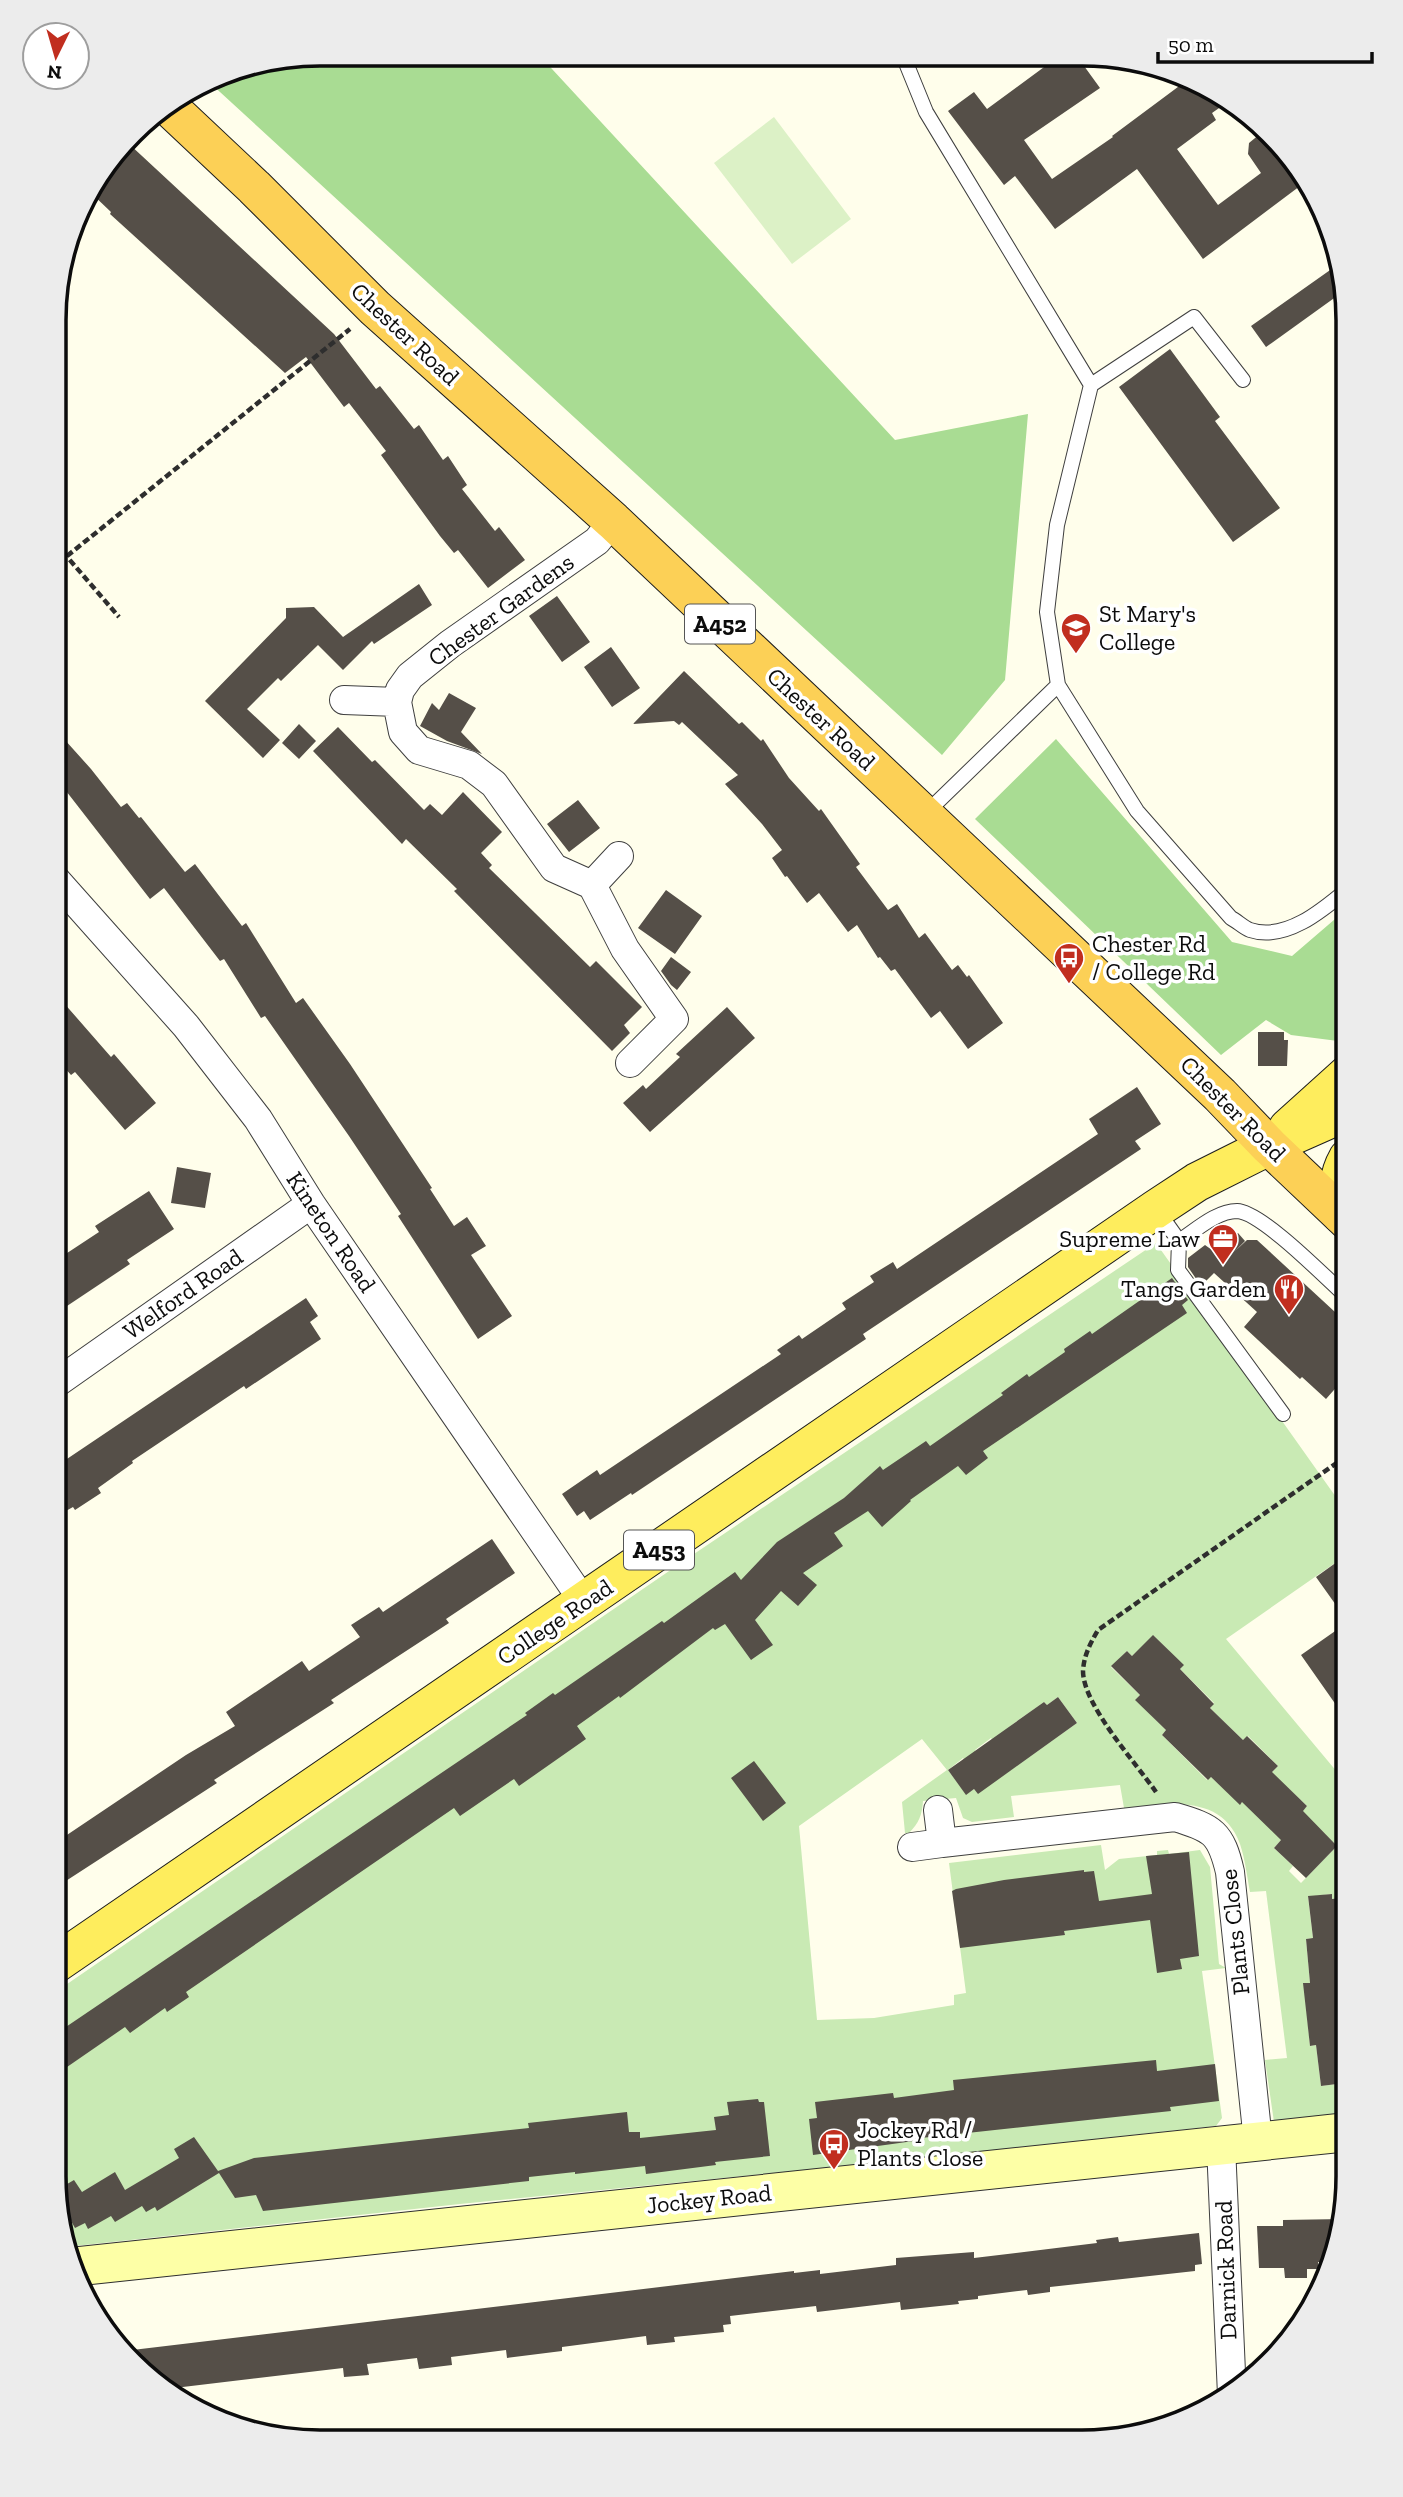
<svg xmlns="http://www.w3.org/2000/svg" width="1403" height="2497" font-family="'Zilla Slab',serif">
<style>
.green{fill:#c9eab4;fill-rule:evenodd}
.forest{fill:#a9dc93}
.pitch{fill:#dcf1c6}
.building{fill:#554f48}
.lines{fill:none;stroke-linecap:round;stroke-linejoin:round}
.service-casing{stroke:#3f3f3f;stroke-width:16}
.minor-casing{stroke:#3f3f3f;stroke-width:30}
.secondary-casing{stroke:#2e2e2e;stroke-width:40}
.primary-casing{stroke:#1d1d1d;stroke-width:40}
.trunk-casing{stroke:#1d1d1d;stroke-width:40}
.path{stroke:#2e2e2e;stroke-width:4.5;stroke-dasharray:7 3.5;stroke-linecap:butt}
.service{stroke:#fff;stroke-width:14}
.minor{stroke:#fff;stroke-width:28}
.secondary{stroke:#fdffa6;stroke-width:38}
.primary{stroke:#feed5d;stroke-width:38}
.trunk{stroke:#fcd056;stroke-width:38}
.labels{text-anchor:middle;stroke-width:7;stroke-linejoin:round;paint-order:stroke}
.shield{fill:#fff;stroke:#555;stroke-width:2}
.shield-label{font-size:23px;font-weight:bold;fill:#0c0c0c}
.street-label{font-size:24px;fill:#0c0c0c;stroke:#fff}
.poi-label{font-size:24px;fill:#0c0c0c;stroke:#fff;text-anchor:start}
.rim{fill:none;stroke:#0c0c0c;stroke-width:3.5}
</style>
<rect width="100%" height="100%" fill="#fffeeb"/>
<!-- green -->
<path class="green" d="M 1156,1243 L 1348,1514 L 1348,1554 L 1226,1639 L 1348,1785 L 1348,1897 L 1332,1899 L 1331,1894 L 1308,1897 L 1313,1938 L 1306,1939 L 1310,1983 L 1304,1983 L 1310,2046 L 1316,2045 L 1321,2086 L 1345,2083 L 1343,2067 L 1348,2066 L 1348,2113 L 1274,2122 L 1265,2060 L 1287,2058 L 1266,1891 L 1250,1892 C 1247,1876 1245,1859 1240,1844 C 1221,1792 1166,1805 1124,1808 L 1120,1785 L 1011,1796 L 1014,1817 L 972,1822 L 963,1818 L 956,1798 L 923,1801 C 922,1815 919,1823 909,1833 L 905,1833 L 902,1802 L 947,1770 L 922,1739 L 799,1826 L 817,2020 L 874,2018 L 954,2005 L 954,1995 L 966,1993 L 949,1863 L 1101,1845 L 1105,1870 L 1119,1859 L 1157,1855 L 1157,1851 L 1168,1850 L 1169,1854 L 1200,1850 L 1210,1867 L 1219,1964 L 1226,1968 L 1202,1971 L 1222,2118 L 1216,2126 L 855,2165 L 460,2204 L 66,2247 L 54,2176 L 54,1993 L 691,1556 ZM 1154,1636 L 1183,1665 L 1180,1669 L 1214,1703 L 1210,1708 L 1243,1740 L 1248,1736 L 1278,1766 L 1240,1804 L 1211,1777 L 1207,1780 L 1162,1735 L 1166,1730 L 1136,1700 L 1140,1695 L 1111,1667 L 1127,1651 L 1132,1656 ZM 1058,1697 L 1077,1723 L 978,1793 L 974,1789 L 966,1794 L 948,1770 L 963,1758 L 967,1763 L 978,1755 L 975,1750 L 991,1738 L 995,1743 C 1007,1725 1027,1715 1044,1702 L 1047,1705 ZM 1289,1789 L 1307,1806 L 1300,1814 L 1322,1831 L 1337,1846 L 1301,1883 L 1289,1871 L 1293,1866 L 1274,1848 L 1281,1840 Z"/>
<!-- forest -->
<path class="forest" d="M 321,54 L 540,56 L 895,440 L 1028,414 L 1005,680 L 942,755 L 208,81 L 219,74 Z
M 1056,739 L 1232,942 L 1292,956 L 1349,907 L 1349,1032 L 1338,1041 L 1291,1035 L 1266,1020 L 1221,1055 L 975,819 Z"/>
<!-- pitch -->
<path class="pitch" d="M 774,117 L 851,219 L 792,264 L 714,163 Z"/>
<!-- building -->
<path class="building" d="M 1055,59 L 1079,59 L 1100,88 L 1024,140 L 1052,179 L 1113,137 L 1112,136 L 1190,78 L 1200,82 L 1229,101 L 1212,113 L 1216,120 L 1177,149 L 1218,205 L 1261,173 L 1248,154 L 1249,143 L 1266,129 L 1304,172 L 1308,180 L 1203,259 L 1137,169 L 1055,229 L 1015,176 L 1004,185 L 948,111 L 974,92 L 987,109 Z
M 128,143 L 334,334 L 376,389 L 380,386 L 414,429 L 419,425 L 443,460 L 448,456 L 467,485 L 462,489 L 495,531 L 499,527 L 525,560 L 488,588 L 458,550 L 454,553 L 440,536 L 381,455 L 386,451 L 349,403 L 344,407 L 306,357 L 285,373 L 110,214 L 111,212 L 90,192 Z
M 1333,268 L 1342,281 L 1344,291 L 1266,347 L 1251,326 Z
M 1170,349 L 1220,417 L 1215,421 L 1280,508 L 1233,542 L 1119,387 Z
M 419,584 L 432,605 L 374,644 L 372,641 L 343,670 L 318,645 L 281,681 L 278,678 L 247,709 L 280,740 L 263,758 L 205,701 L 286,618 L 286,608 L 314,607 L 343,637 Z
M 557,596 L 590,642 L 562,662 L 529,616 Z
M 611,647 L 640,688 L 612,707 L 584,667 Z
M 684,671 L 739,724 L 742,722 L 761,741 L 763,739 L 789,778 L 819,811 L 821,809 L 860,864 L 856,867 L 888,910 L 897,904 L 919,938 L 925,933 L 952,970 L 958,965 L 967,977 L 969,975 L 1003,1023 L 968,1049 L 940,1011 L 931,1018 L 895,969 L 891,971 L 880,957 L 878,958 L 857,925 L 848,932 L 819,893 L 807,903 L 787,876 L 785,877 L 772,858 L 782,850 L 762,824 L 725,784 L 738,775 L 682,722 L 679,725 L 674,721 L 633,724 Z
M 449,693 L 476,708 L 461,732 L 482,754 L 447,741 L 420,726 L 432,703 L 439,710 Z
M 299,724 L 316,741 L 299,759 L 282,743 Z
M 338,727 L 372,762 L 375,760 L 424,810 L 430,804 L 442,815 L 463,792 L 502,832 L 481,853 L 492,865 L 489,868 L 590,967 L 596,961 L 642,1007 L 624,1025 L 630,1033 L 612,1051 L 454,891 L 457,889 L 406,839 L 402,844 L 313,751 Z
M 56,730 L 91,769 L 121,807 L 127,803 L 139,818 L 141,817 L 185,872 L 195,864 L 242,926 L 246,923 L 296,1003 L 303,998 L 350,1064 L 432,1188 L 430,1189 L 454,1226 L 467,1217 L 486,1246 L 471,1255 L 512,1316 L 478,1339 L 398,1216 L 401,1214 L 349,1136 L 265,1016 L 261,1018 L 224,959 L 220,961 L 164,888 L 150,899 L 56,778 Z
M 578,800 L 600,828 L 569,852 L 547,824 Z
M 666,890 L 702,916 L 675,954 L 638,928 Z
M 671,957 L 691,972 L 677,990 L 671,985 L 661,971 Z
M 56,994 L 111,1057 L 114,1054 L 156,1103 L 125,1130 L 75,1072 L 71,1075 L 56,1058 Z
M 727,1007 L 755,1038 L 650,1132 L 623,1103 L 643,1085 L 646,1089 L 680,1057 L 676,1054 Z
M 1258,1032 L 1284,1032 L 1284,1040 L 1288,1040 L 1287,1066 L 1258,1066 Z
M 1137,1087 L 1161,1124 L 1135,1141 L 1141,1149 L 863,1334 L 866,1339 L 632,1495 L 631,1493 L 590,1520 L 584,1511 L 577,1516 L 562,1494 L 597,1470 L 600,1475 L 781,1354 L 777,1350 L 799,1335 L 802,1339 L 846,1309 L 842,1303 L 874,1282 L 870,1276 L 893,1262 L 897,1269 L 1098,1134 L 1089,1119 Z
M 177,1167 L 211,1173 L 205,1208 L 171,1203 Z
M 149,1191 L 174,1229 L 127,1260 L 130,1264 L 55,1314 L 55,1261 L 99,1232 L 95,1226 Z
M 1238,1233 L 1245,1241 L 1234,1252 L 1247,1240 L 1257,1240 L 1348,1324 L 1348,1374 L 1326,1399 L 1302,1377 L 1300,1379 L 1244,1327 L 1257,1312 L 1214,1273 L 1201,1286 L 1188,1267 L 1188,1258 L 1205,1245 L 1212,1250 Z
M 1172,1278 L 1188,1300 L 1182,1305 L 1187,1313 L 983,1451 L 988,1458 L 966,1475 L 958,1466 L 910,1500 L 911,1501 L 882,1527 L 868,1511 L 834,1533 L 843,1546 L 803,1573 L 817,1585 L 798,1606 L 781,1591 L 755,1620 L 773,1645 L 761,1653 L 751,1660 L 725,1624 L 715,1630 L 713,1628 L 620,1698 L 619,1696 L 577,1726 L 586,1739 L 519,1786 L 514,1779 L 460,1816 L 454,1808 L 186,1992 L 189,1997 L 167,2012 L 165,2008 L 130,2033 L 125,2027 L 54,2076 L 54,2035 L 527,1715 L 525,1713 L 553,1693 L 555,1695 L 662,1621 L 664,1623 L 735,1572 L 741,1580 L 777,1542 L 844,1498 L 880,1466 L 883,1470 L 926,1441 L 930,1446 L 1003,1395 L 1001,1393 L 1027,1374 L 1029,1377 L 1065,1352 L 1064,1349 L 1090,1331 L 1092,1334 Z
M 306,1298 L 318,1316 L 310,1322 L 321,1339 L 246,1389 L 244,1386 L 132,1461 L 133,1463 L 98,1488 L 101,1493 L 75,1510 L 73,1507 L 55,1517 L 55,1467 Z
M 492,1539 L 515,1573 L 446,1619 L 449,1623 L 331,1700 L 334,1703 L 214,1780 L 217,1783 L 55,1888 L 55,1843 L 186,1755 L 235,1726 L 226,1712 L 302,1661 L 309,1671 L 360,1637 L 351,1625 L 379,1607 L 383,1612 Z
M 1348,1554 L 1348,1722 L 1301,1655 L 1348,1622 L 1316,1577 Z
M 1153,1635 L 1184,1665 L 1180,1669 L 1214,1704 L 1210,1708 L 1243,1740 L 1247,1736 L 1278,1766 L 1272,1772 L 1307,1806 L 1303,1811 L 1337,1846 L 1306,1878 L 1274,1848 L 1281,1840 L 1242,1802 L 1240,1805 L 1211,1777 L 1208,1780 L 1162,1735 L 1166,1730 L 1135,1700 L 1140,1695 L 1111,1666 L 1127,1651 L 1132,1656 Z
M 1058,1697 L 1077,1723 L 978,1794 L 974,1789 L 966,1795 L 948,1770 L 1044,1702 L 1047,1705 Z
M 754,1761 L 786,1803 L 763,1821 L 731,1778 Z
M 1189,1852 L 1199,1956 L 1180,1959 L 1182,1969 L 1157,1973 L 1150,1920 L 1064,1931 L 1065,1935 L 960,1948 L 952,1891 L 956,1889 L 1004,1880 L 1084,1870 L 1084,1872 L 1094,1871 L 1099,1901 L 1152,1894 L 1146,1856 Z
M 1332,1894 L 1332,1899 L 1348,1897 L 1348,2066 L 1343,2067 L 1345,2083 L 1321,2086 L 1316,2045 L 1310,2046 L 1303,1983 L 1310,1983 L 1306,1939 L 1313,1938 L 1308,1896 Z
M 1156,2060 L 1157,2071 L 1215,2064 L 1219,2101 L 1170,2107 L 1171,2111 L 921,2138 L 921,2140 L 813,2155 L 809,2119 L 817,2118 L 815,2102 L 893,2093 L 894,2098 L 954,2090 L 953,2080 Z
M 758,2099 L 759,2102 L 764,2102 L 770,2156 L 715,2162 L 716,2165 L 646,2174 L 645,2166 L 575,2174 L 575,2172 L 529,2177 L 529,2181 L 263,2211 L 256,2195 L 235,2198 L 219,2173 L 157,2211 L 155,2207 L 146,2212 L 142,2206 L 115,2222 L 111,2216 L 88,2229 L 85,2223 L 75,2228 L 70,2219 L 62,2224 L 57,2190 L 74,2180 L 82,2192 L 115,2172 L 125,2190 L 179,2158 L 174,2149 L 194,2137 L 218,2171 L 254,2158 L 529,2128 L 528,2123 L 627,2112 L 629,2132 L 640,2132 L 640,2138 L 716,2130 L 714,2117 L 729,2115 L 727,2102 Z
M 1343,2219 L 1336,2253 L 1326,2254 L 1326,2262 L 1318,2262 L 1318,2269 L 1307,2269 L 1307,2278 L 1285,2278 L 1284,2268 L 1259,2268 L 1257,2226 L 1283,2226 L 1283,2220 Z
M 1199,2233 L 1202,2264 L 1195,2265 L 1195,2271 L 1050,2287 L 1050,2292 L 1028,2295 L 1027,2290 L 978,2296 L 978,2299 L 958,2301 L 959,2304 L 901,2310 L 900,2302 L 817,2312 L 816,2306 L 730,2316 L 731,2324 L 723,2325 L 724,2332 L 674,2337 L 675,2342 L 647,2345 L 646,2336 L 562,2347 L 562,2351 L 507,2358 L 506,2350 L 451,2357 L 452,2365 L 419,2369 L 417,2358 L 367,2364 L 369,2375 L 344,2377 L 343,2368 L 166,2389 L 165,2381 L 153,2382 L 124,2351 L 794,2271 L 794,2273 L 820,2270 L 820,2274 L 896,2265 L 896,2258 L 974,2252 L 974,2258 L 1097,2243 L 1096,2240 L 1118,2237 L 1119,2242 Z"/>
<g class="lines">
<!-- service casing -->
<g class="service-casing">
<path id="service" d="M 904,58 L 926,112 L 1091,385
M 1058,685 L 1047,612 L 1057,525 L 1091,385 L 1194,317 L 1243,380
M 925,814 L 1058,685 L 1137,811 L 1231,918 C 1237,921 1244,928 1250,930 C 1286,942 1324,909 1349,888
M 1157,1210 L 1179,1241 C 1195,1231 1216,1211 1237,1211 C 1262,1212 1327,1279 1348,1298
M 1179,1241 L 1178,1270 L 1283,1414"/>
</g>
<!-- minor casing -->
<g class="minor-casing">
<path id="minor" d="M 613,521 L 597,541 L 450,644 L 410,676 L 400,690 L 397,702 L 403,732 L 419,750 L 469,765 L 494,784 L 554,868 L 592,885 L 625,949 L 674,1019 L 630,1063
M 344,700 L 397,702
M 56,880 L 186,1026 L 258,1119 L 311,1204 L 584,1602
M 592,885 L 619,856
M 55,1384 L 311,1204
M 938,1810 L 942,1843 L 1175,1817 C 1213,1828 1221,1833 1230,1872 L 1258,2141
M 912,1847 L 942,1843
M 1221,2146 L 1232,2395"/>
</g>
<!-- secondary casing -->
<g class="secondary-casing">
<path id="secondary" d="M 71,2267 L 1348,2132"/>
</g>
<!-- primary casing -->
<g class="primary-casing">
<path id="primary" d="M 1288,1128 L 1349,1073
M 1342,1215 C 1339,1192 1336,1179 1348,1158
M 55,1964 L 1156,1209 L 1197,1182 L 1269,1146 L 1348,1111"/>
</g>
<!-- trunk casing -->
<g class="trunk-casing">
<path id="trunk" d="M 168,106 L 254,187 L 375,308 L 613,521 L 1220,1095 L 1269,1146 L 1348,1221"/>
</g>
<!-- path -->
<path class="path" d="M 56,544 L 119,617
M 67,556 L 350,329
M 1156,1792 C 1136,1763 1083,1705 1083,1671 C 1084,1655 1090,1644 1098,1630 L 1348,1455"/>
<!-- service -->
<use href="#service" class="service"/>
<!-- minor -->
<use href="#minor" class="minor"/>
<!-- secondary -->
<use href="#secondary" class="secondary"/>
<!-- primary -->
<use href="#primary" class="primary"/>
<!-- trunk -->
<use href="#trunk" class="trunk"/>
</g>
<!-- icons -->
<defs>
<g id="university-pin" transform="scale(1.575)"><path d="M0 17L-7.5 6A9.5 9.5 0 1 1 7.5 6Z" fill="#c12e1f" stroke="#fff"/><path d="M0-5L7-2L0 1L-7-2ZM-4 1L0 2.5L4 1V4Q0 6-4 4Z" fill="#fff"/></g>
<g id="bus-pin" transform="scale(1.575)"><path d="M0 17L-7.5 6A9.5 9.5 0 1 1 7.5 6Z" fill="#c12e1f" stroke="#fff"/><path d="M-5-6H5V4H4V6H2V4H-2V6H-4V4H-5ZM-3.5-4V0h7V-4ZM-3.5 1.2v1.5H-2V1.2ZM2 1.2v1.5H3.5V1.2Z" fill="#fff"/></g>
<g id="office-pin" transform="scale(1.575)"><path d="M0 17L-7.5 6A9.5 9.5 0 1 1 7.5 6Z" fill="#c12e1f" stroke="#fff"/><path d="M-6-3h4V-5.5h4V-3h4V5H-6ZM-1-4.5V-3h2v-1.5ZM-6 0V1H6V0Z" fill="#fff"/></g>
<g id="restaurant-pin" transform="scale(1.575)"><path d="M0 17L-7.5 6A9.5 9.5 0 1 1 7.5 6Z" fill="#c12e1f" stroke="#fff"/><path d="M-5-6h1v4h1v-4h1v4h1v-4h1v5L-1.5 .5V6h-2V.5L-5-1ZM5-6V6H3V1.5H1.5Q1.5-4 5-6Z" fill="#fff"/></g>
</defs>
<g fill-rule="evenodd">
<use href="#university-pin" x="1076" y="628"/>
<use href="#bus-pin" x="1069" y="958"/>
<use href="#office-pin" x="1223" y="1239"/>
<use href="#restaurant-pin" x="1289" y="1289"/>
<use href="#bus-pin" x="834" y="2144"/>
</g>
<g class="labels">
<!-- shield labels -->
<g class="shield">
<rect x="685" y="604.5" width="70" height="39" rx="5"/>
<rect x="624" y="1530.5" width="70" height="39" rx="5"/>
</g>
<g class="shield-label">
<text x="720" y="632">A452</text>
<text x="659" y="1558">A453</text>
</g>
<!-- street labels -->
<g class="street-label">
<text transform="translate(405 334) rotate(43)" y="8">Chester Road</text>
<text transform="translate(501 610) rotate(-36)" y="8">Chester Gardens</text>
<text transform="translate(821 719) rotate(43)" y="8">Chester Road</text>
<text transform="translate(1233 1109) rotate(45)" y="8">Chester Road</text>
<text transform="translate(331 1232) rotate(56)" y="8">Kineton Road</text>
<text transform="translate(183 1294) rotate(-35)" y="8">Welford Road</text>
<text transform="translate(555 1622) rotate(-34)" y="8">College Road</text>
<text transform="translate(1235 1932) rotate(-96)" y="8">Plants Close</text>
<text transform="translate(709 2199) rotate(-6)" y="8">Jockey Road</text>
<text transform="translate(1226 2270) rotate(-92)" y="8">Darnick Road</text>
</g>
<!-- poi labels -->
<g class="poi-label">
<text x="1099" y="622">St Mary's<tspan x="1099" dy="28">College</tspan></text>
<text x="1092" y="952">Chester Rd<tspan x="1092" dy="28">/ College Rd</tspan></text>
<text x="1200" y="1247" text-anchor="end">Supreme Law</text>
<text x="1266" y="1297" text-anchor="end">Tangs Garden</text>
<text x="857" y="2138">Jockey Rd /<tspan x="857" dy="28">Plants Close</tspan></text>
</g>
</g>
<!-- crop -->
<path d="M0 0H1403V2497H0ZM320 66H1082A254 254 0 0 1 1336 320V2176A254 254 0 0 1 1082 2430H320A254 254 0 0 1 66 2176V320A254 254 0 0 1 320 66Z" fill="#ececec" fill-rule="evenodd"/>
<path class="rim" d="M320 66H1082A254 254 0 0 1 1336 320V2176A254 254 0 0 1 1082 2430H320A254 254 0 0 1 66 2176V320A254 254 0 0 1 320 66Z"/>
<!-- north arrow -->
<g transform="translate(56 56) rotate(185)"><circle r="33" fill="#ffffff" stroke="#9e9e9e" stroke-width="2"/>
<path d="M0-5L12 26L0 18L-12 26Z" fill="#c12e1f"/>
<text y="-10" font-size="19" font-weight="bold" text-anchor="middle" fill="#0c0c0c">N</text>
</g>
<!-- scale -->
<path d="M1158 52v10h214v-10" fill="none" stroke="#0c0c0c" stroke-width="3.5"/>
<text x="1168" y="52" font-size="21" fill="#0c0c0c" stroke="#ffffff" stroke-width="5" paint-order="stroke">50 m</text>
</svg>
